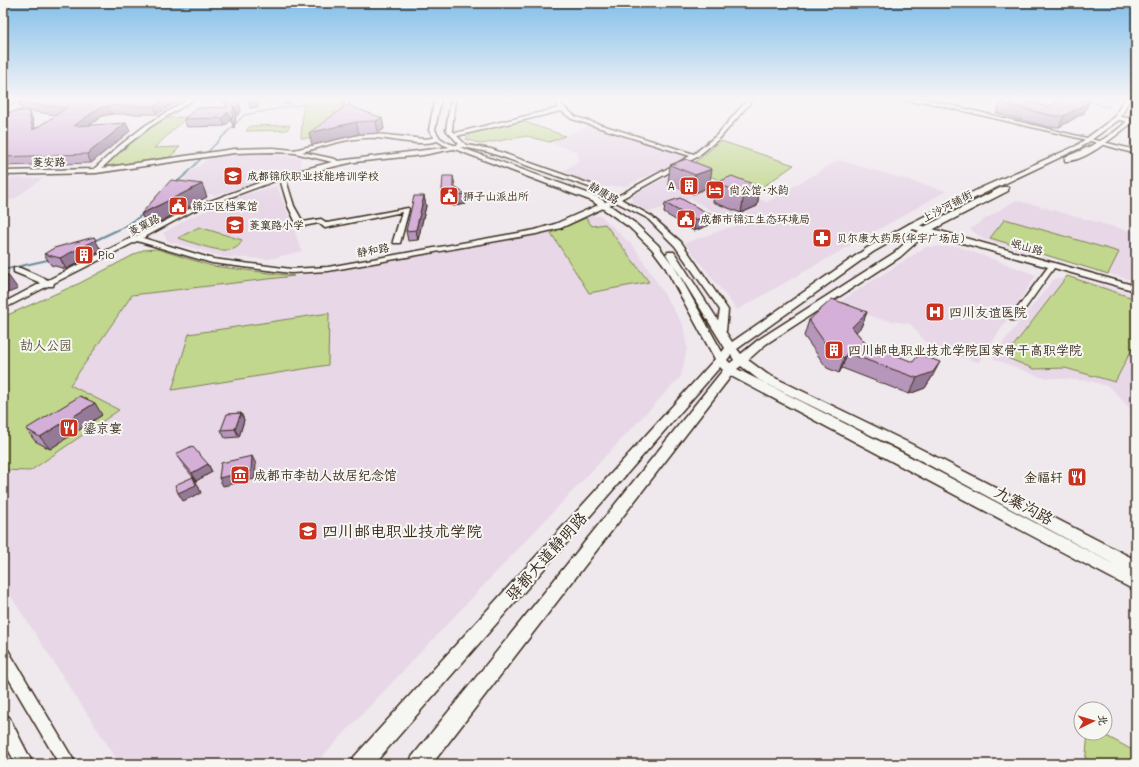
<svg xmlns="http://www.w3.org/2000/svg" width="1139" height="767" font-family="Mali,'LXGW WenKai TC',sans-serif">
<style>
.built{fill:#e7d7e7}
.green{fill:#c1d78d;stroke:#7e8056}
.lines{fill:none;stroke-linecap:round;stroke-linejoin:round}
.stream-far1{stroke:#6b8d9a;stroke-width:1.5}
.stream{stroke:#6b8d9a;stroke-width:2}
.minor-casing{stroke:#3b2a1e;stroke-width:3}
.major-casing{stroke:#3b2a1e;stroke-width:3}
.minor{fill:#f6f6f2;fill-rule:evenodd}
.major{fill:#f6f6f2;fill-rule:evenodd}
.wall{fill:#b696ba;stroke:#3b2a1e;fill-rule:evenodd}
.shaded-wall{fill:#947a97;stroke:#3b2a1e}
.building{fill:#d4afd8;stroke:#3b2a1e}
.labels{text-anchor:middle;stroke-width:4;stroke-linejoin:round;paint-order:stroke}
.far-street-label{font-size:11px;fill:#3b2a1e;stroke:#f6f6f2}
.far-poi-label{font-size:11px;fill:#3b2a1e;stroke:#f6f6f2;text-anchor:start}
.poi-label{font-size:13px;fill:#3b2a1e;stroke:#f6f6f2;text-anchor:start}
.park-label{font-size:13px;fill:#5c553a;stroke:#f6f6f2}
.near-street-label{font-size:16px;fill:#3b2a1e;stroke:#f6f6f2}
.near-poi-label{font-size:16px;fill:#3b2a1e;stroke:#f6f6f2;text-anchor:start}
</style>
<rect width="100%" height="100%" fill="#efe8ed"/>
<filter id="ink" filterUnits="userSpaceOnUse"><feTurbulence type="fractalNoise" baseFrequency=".025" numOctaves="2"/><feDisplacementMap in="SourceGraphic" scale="8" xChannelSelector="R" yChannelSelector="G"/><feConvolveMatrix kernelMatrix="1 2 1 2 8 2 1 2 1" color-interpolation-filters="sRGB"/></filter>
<g filter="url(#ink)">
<!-- built -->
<path class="built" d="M 589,126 L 682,154 L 684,159 L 626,186 L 599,187 L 563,171 L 579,161 L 577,152 L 549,142 Z
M 257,152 L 300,157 L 301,170 L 215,195 L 174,190 L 189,173 L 211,157 Z
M 839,160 L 946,191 L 737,310 L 685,243 L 737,225 L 691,199 L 649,212 L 633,202 L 631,196 L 683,169 L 767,202 Z
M 3,178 L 43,178 L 14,199 L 3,201 Z
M 277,186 L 302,251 L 269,259 L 223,257 L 168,241 L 163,233 L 191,217 L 243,195 Z
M 1016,200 L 1136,233 L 1136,281 L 983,239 L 970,229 Z
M 583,216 L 601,216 L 634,247 L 656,281 L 683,325 L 687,348 L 681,376 L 315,764 L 120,764 L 3,584 L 3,470 L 30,471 L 119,410 L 69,385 L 132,295 L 294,276 L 544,234 Z
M 956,246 L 1036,275 L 979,362 L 931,349 L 911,324 L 880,319 L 836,304 L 926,247 Z
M 1077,278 L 1136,295 L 1136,415 L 1110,387 L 1091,381 L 1041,377 L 994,359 L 994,354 L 1054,279 Z"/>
<!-- green -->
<path class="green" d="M 308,98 L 342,98 L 344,106 L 311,138 L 301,138 L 303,106 L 309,104 Z
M 187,117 L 154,148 L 180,147 L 170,157 L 103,167 L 124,147 L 164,118 Z
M 522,121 L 565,136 L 549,142 L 527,136 L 481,144 L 466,139 L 471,133 Z
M 290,125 L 287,130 L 246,131 L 250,126 Z
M 721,141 L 794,165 L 754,193 L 688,168 Z
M 586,218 L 592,226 L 605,224 L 649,282 L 589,293 L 551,233 Z
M 1005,219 L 1119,252 L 1108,274 L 990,238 Z
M 199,227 L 242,240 C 235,262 194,242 178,238 Z
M 157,249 L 212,266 L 294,276 L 132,295 L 70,385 L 119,410 L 30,471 L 3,470 L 3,317 L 80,283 L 143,250 Z
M 1067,276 L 1136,299 L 1136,341 L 1115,382 L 1065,368 L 1034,369 L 1005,357 Z
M 329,313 L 328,365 L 172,390 L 189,334 Z
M 1088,733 L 1101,733 L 1136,752 L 1136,764 L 1085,764 Z"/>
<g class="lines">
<!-- stream-far1 -->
<path class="stream-far1" d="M 1076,98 L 1108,107
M 3,107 L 33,98
M 185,175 L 244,115 L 305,104 L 304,98"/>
<!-- stream -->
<path class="stream" d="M 176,183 L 186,174
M 94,241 L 126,226 L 145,213
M 3,270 L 52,259"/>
<!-- minor casing -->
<g class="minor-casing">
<path id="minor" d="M 190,98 L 196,98 L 150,127 L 123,148 L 102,168 L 234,149 L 273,148 L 294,150 L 359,135 L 376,134 L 425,139 L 438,137 L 441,139 C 427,148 393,139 377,138 C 352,136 326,146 302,152 L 335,159 L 338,161 L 450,147 L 459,144 L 446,130 L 451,98 L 455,98 L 452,130 L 455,133 L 559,108 L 554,98 L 558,98 L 565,108 L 576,117 L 694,154 L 717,135 L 749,98 L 754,98 L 721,137 L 697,157 L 621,199 L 651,216 L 681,242 L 728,310 L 726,331 L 721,334 L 716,331 L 720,310 L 675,246 L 647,218 L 616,202 L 561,228 L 536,234 L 328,271 L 291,273 L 212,263 L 137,241 L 54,283 L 53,286 L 48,286 L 3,309 L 3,303 L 41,283 L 14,272 L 14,268 L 20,268 L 48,280 L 189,209 L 269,179 L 332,162 L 295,153 L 273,152 L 234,153 L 96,173 L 3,175 L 3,171 L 94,169 L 119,146 L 146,125 ZM 561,111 L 572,119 L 690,156 L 616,197 L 596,186 L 491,149 L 466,145 L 457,136 ZM 463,147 L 488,152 L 592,188 L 612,199 L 555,224 L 535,230 L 328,267 L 291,269 L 213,259 L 143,238 L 193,211 L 280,179 L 288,206 L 298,227 L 319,223 L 325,228 L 402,212 L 393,241 L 394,243 L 400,243 L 409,209 L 408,208 L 327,223 L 321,219 L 303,222 L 294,206 L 286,180 L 284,178 L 354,162 L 423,155 Z
M 343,98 L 347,98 C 350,105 349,114 342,119 L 339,117 L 345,105 Z
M 896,98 L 917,100 L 912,98 L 921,98 L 1136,150 L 1136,154 L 1087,140 L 921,101 L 919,103 Z
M 1118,116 L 1136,120 L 1136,124 L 1116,119 L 1116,117 Z
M 909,224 L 915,224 L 1136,286 L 1136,291 L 1054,268 L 1017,320 L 1011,320 L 1010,318 L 1048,267 L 909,228 Z
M 3,648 L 8,650 L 76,764 L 59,764 L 3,669 Z
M 3,715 L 9,717 L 33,764 L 16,764 L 3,740 Z"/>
</g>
<!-- major casing -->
<g class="major-casing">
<path id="major" d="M 435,98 L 441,98 L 435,130 L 440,138 L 448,143 L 598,197 L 635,223 L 658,245 L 672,264 L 666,254 L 668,252 L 674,252 L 732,342 L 867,248 L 909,224 L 983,187 L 1076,146 L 1115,117 L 1124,98 L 1130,98 L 1120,119 L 1080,148 L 989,191 L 915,228 L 873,252 L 737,349 L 741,354 L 758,340 L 894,253 L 922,228 L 1002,187 L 1008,187 L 1008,191 L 928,232 L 900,257 L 766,344 L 748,360 L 767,374 L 909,443 L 1136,560 L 1136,575 L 1131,573 L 1136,576 L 1136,591 L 731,376 L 432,764 L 409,764 L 412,757 L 723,370 L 720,367 L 374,764 L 351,764 L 354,757 L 715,359 L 664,265 L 652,249 L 629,227 L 592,201 L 444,145 L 436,140 L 429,130 ZM 673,264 L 725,348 L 722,352 ZM 731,355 L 734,360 L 730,363 L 727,360 ZM 741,366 L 759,380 L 899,449 L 1119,567 L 901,452 L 737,369 Z
M 1136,105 L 1136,116 L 1133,122 C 1119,133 1084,163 1065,161 L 1065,157 C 1085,150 1113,136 1127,121 C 1132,116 1130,108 1136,105 Z"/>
</g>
<!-- minor -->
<use href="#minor" class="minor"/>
<!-- major -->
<use href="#major" class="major"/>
</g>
<!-- wall -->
<path class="wall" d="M 34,98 L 183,98 L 157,114 L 112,114 L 102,116 L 90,125 L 130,131 L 91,163 L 3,166 L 3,113 L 23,110 L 19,103 ZM 29,111 L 57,115 L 35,129 L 32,118 Z
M 219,98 L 234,98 L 239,103 L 241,111 L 238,115 L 236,114 L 236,115 L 234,128 L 231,120 L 225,126 L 187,127 L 184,119 L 227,107 L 226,104 Z
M 1001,103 L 1048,107 L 1084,113 L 1059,127 L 1049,127 L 996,113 Z
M 347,105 L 382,118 L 384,129 L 378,133 L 359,134 L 312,145 Z
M 686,159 L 709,187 L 693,194 L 668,184 L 670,165 Z
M 453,176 L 454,187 L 465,194 L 466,204 L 453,206 L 443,199 L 442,189 Z
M 716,183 L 760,187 L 757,206 L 741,213 L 713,202 Z
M 424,196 L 426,206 L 418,240 L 408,241 L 406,231 Z
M 665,203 L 711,215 L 709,225 L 694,231 L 664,213 Z
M 100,247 L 101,251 L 66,269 L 51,265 L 44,254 Z
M 867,312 L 861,327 L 856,332 L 865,343 L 932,377 L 925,388 L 909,394 L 842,368 L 839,373 L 827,368 L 804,336 L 809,320 Z
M 241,413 L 244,420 L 239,437 L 225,438 L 221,430 Z
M 102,415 L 50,449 L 35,441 L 26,429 Z
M 176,454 L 208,464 L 212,472 L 196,481 L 181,462 Z"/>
<!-- shaded-wall -->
<path class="shaded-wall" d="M 167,98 L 183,98 L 157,114 L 154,106 Z
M 256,98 L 258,98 L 258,107 L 250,108 L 248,100 Z
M 281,98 L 290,98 L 291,104 L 283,104 Z
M 1089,102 L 1084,113 L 1059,127 L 1064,116 Z
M 239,103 L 241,111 L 238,115 L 235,107 Z
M 108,106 L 112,114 L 102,116 L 78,134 L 74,126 L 99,108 Z
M 234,107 L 236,115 L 234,128 L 231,120 L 225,126 L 222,118 Z
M 28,110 L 32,118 L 38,138 L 33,130 Z
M 382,118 L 384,129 L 378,133 L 376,121 Z
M 356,122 L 359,134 L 312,145 L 309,133 Z
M 126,123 L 130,131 L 91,163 L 87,154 Z
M 712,169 L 709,187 L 693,194 L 695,175 Z
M 453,176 L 455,185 L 454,195 L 453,186 Z
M 202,184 L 207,197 L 148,228 L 141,214 Z
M 760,187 L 757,206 L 741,213 L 744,194 Z
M 465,194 L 466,204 L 453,206 L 452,196 Z
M 424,196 L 426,206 L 418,240 L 416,230 Z
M 711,215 L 709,225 L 694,231 L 695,220 Z
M 94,237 L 101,251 L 66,269 L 60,258 Z
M 8,275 L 18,289 L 3,295 L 3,277 Z
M 867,312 L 861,327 L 847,342 L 852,327 Z
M 847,353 L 842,368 L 839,373 L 844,358 Z
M 940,362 L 932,377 L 925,388 L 909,394 L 917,378 Z
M 95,403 L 102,415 L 50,449 L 40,437 Z
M 241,413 L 244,420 L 239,437 L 235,429 Z
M 252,456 L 256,464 L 255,479 L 223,486 L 219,478 Z
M 208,464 L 212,472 L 196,481 L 192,473 Z
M 193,477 L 198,485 L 201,493 L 183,501 L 178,493 Z"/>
<!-- building -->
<path class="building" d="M 34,98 L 167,98 L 154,106 L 108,106 L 99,108 L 74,126 L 126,123 L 87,154 L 3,157 L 3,113 L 28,110 L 33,130 L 67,108 L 19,103 Z
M 224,98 L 234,98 L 239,103 L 235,107 L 232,105 L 234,107 L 231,120 L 228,112 L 222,118 L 184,119 L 196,108 L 227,107 Z
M 248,98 L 256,98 L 255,99 L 248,100 Z
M 1010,98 L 1013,98 L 1048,107 L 1065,98 L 1071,98 L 1089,102 L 1064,116 L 1054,116 L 1001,103 Z
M 347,105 L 382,118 L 376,121 L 356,122 L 309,133 Z
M 686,159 L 712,169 L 695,175 L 670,165 Z
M 443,176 L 453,176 L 453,186 L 465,194 L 452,196 L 442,189 Z
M 732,176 L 760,187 L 744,194 L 716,183 Z
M 171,180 L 202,184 L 141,214 Z
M 414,196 L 424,196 L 416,230 L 406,231 Z
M 680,198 L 711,215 L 695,220 L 665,203 Z
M 94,237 L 96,240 L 60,258 L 44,254 L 54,248 Z
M 3,271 L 8,275 L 3,277 Z
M 832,299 L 867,312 L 852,327 L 865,343 L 913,362 L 919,354 L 940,362 L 933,372 L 917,378 L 847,353 L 844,358 L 832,353 L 809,320 Z
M 80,396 L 95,403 L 40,437 L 26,429 Z
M 241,413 L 235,429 L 221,430 L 227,414 Z
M 192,446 L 208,464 L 192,473 L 176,454 Z
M 252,456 L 251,471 L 219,478 L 221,463 Z
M 193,477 L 196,485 L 178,493 L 175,485 Z"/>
</g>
<!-- sky -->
<linearGradient id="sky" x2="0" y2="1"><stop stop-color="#83bfea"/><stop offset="0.48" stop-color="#f8f5f7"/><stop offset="1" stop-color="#f8f5f7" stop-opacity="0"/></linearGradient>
<rect width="1139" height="206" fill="url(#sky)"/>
<!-- icons -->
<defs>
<g id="university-square" transform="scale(1)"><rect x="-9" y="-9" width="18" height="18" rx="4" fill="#c8321e" stroke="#f6f6f2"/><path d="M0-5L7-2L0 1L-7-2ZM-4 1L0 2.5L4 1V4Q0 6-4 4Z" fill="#fff"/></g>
<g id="building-square" transform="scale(1)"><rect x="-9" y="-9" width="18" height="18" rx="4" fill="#c8321e" stroke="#f6f6f2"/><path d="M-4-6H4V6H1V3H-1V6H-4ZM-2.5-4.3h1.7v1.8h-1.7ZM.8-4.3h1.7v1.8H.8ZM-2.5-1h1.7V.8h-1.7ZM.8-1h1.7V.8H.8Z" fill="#fff"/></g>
<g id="hotel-square" transform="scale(1)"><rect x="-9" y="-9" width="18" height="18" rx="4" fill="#c8321e" stroke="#f6f6f2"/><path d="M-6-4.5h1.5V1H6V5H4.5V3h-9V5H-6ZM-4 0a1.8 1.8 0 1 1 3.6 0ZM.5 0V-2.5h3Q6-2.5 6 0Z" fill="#fff"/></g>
<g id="civic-square" transform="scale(1)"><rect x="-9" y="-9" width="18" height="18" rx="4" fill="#c8321e" stroke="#f6f6f2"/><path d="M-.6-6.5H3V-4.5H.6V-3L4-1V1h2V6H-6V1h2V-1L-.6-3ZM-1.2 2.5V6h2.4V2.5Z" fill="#fff"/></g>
<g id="school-square" transform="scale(1)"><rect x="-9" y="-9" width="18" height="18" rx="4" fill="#c8321e" stroke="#f6f6f2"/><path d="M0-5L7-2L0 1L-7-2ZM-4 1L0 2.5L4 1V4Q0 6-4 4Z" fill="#fff"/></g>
<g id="pharmacy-square" transform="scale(1)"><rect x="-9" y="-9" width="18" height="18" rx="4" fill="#c8321e" stroke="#f6f6f2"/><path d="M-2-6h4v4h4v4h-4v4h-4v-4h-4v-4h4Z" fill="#fff"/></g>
<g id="hospital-square" transform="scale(1)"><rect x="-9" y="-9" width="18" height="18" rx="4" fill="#c8321e" stroke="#f6f6f2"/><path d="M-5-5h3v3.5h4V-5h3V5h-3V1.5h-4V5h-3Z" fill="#fff"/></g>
<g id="restaurant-square" transform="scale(1)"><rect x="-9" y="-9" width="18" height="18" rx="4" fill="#c8321e" stroke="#f6f6f2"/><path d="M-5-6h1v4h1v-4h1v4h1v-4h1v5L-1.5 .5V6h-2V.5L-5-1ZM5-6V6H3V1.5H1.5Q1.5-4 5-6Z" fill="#fff"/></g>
<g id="museum-square" transform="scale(1)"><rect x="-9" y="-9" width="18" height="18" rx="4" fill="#c8321e" stroke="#f6f6f2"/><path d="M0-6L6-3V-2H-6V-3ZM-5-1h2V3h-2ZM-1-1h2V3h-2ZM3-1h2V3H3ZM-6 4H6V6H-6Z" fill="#fff"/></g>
</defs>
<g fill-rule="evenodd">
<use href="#university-square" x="233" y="176"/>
<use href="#building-square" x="689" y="186"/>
<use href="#hotel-square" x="715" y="190"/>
<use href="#civic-square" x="449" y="196"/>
<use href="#civic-square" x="178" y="206"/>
<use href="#civic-square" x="686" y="219"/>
<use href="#school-square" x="235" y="225"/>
<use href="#pharmacy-square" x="822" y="238"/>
<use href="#building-square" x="84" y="255"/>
<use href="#hospital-square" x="935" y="312"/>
<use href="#building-square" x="834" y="350"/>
<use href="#restaurant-square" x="69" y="428"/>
<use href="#museum-square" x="240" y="475"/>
<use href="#restaurant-square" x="1077" y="477"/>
<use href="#university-square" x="308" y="531"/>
</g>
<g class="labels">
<!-- far-street labels -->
<g class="far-street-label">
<text transform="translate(49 162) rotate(-1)" y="4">菱安路</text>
<text transform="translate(604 193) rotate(29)" y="4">静康路</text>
<text transform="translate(947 206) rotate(-28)" y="4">上沙河铺街</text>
<text transform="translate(144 225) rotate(-27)" y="4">菱窠路</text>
<text transform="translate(1027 247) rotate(16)" y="4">岷山路</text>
<text transform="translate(373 250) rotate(-10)" y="4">静和路</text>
</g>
<!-- far-poi labels -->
<g class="far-poi-label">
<text x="247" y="180">成都锦欣职业技能培训学校</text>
<text x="675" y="190" text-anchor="end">A</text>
<text x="729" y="194">尚公馆·水韵</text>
<text x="463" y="200">狮子山派出所</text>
<text x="192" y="210">锦江区档案馆</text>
<text x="700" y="223">成都市锦江生态环境局</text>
<text x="249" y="229">菱窠路小学</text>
<text x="836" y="242">贝尔康大药房(华宇广场店)</text>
<text x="98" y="259">Pio</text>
</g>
<!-- poi labels -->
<g class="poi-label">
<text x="949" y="317">四川友谊医院</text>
<text x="848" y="355">四川邮电职业技术学院国家骨干高职学院</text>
<text x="83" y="433">鎏京宴</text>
<text x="254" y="480">成都市李劼人故居纪念馆</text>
<text x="1063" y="482" text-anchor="end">金福轩</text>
</g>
<!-- park labels -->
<g class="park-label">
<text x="46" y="350">劼人公园</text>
</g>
<!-- near-street labels -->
<g class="near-street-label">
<text transform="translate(1024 505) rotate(28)" y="6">九寨沟路</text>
<text transform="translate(546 556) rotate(-48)" y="6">驿都大道静明路</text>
</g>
<!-- near-poi labels -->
<g class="near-poi-label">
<text x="322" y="537">四川邮电职业技术学院</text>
</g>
</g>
<!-- margin -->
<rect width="1139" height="767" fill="none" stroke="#f6f6f2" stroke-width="16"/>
<rect x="8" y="8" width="1123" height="751" fill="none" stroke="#3b2a1e" stroke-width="1.5" filter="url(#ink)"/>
<!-- north arrow -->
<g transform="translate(1093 721) rotate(85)"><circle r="19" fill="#f6f6f2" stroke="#aba49d"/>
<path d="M0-3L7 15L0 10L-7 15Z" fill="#c8321e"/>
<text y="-6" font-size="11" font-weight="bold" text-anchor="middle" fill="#3b2a1e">北</text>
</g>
</svg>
